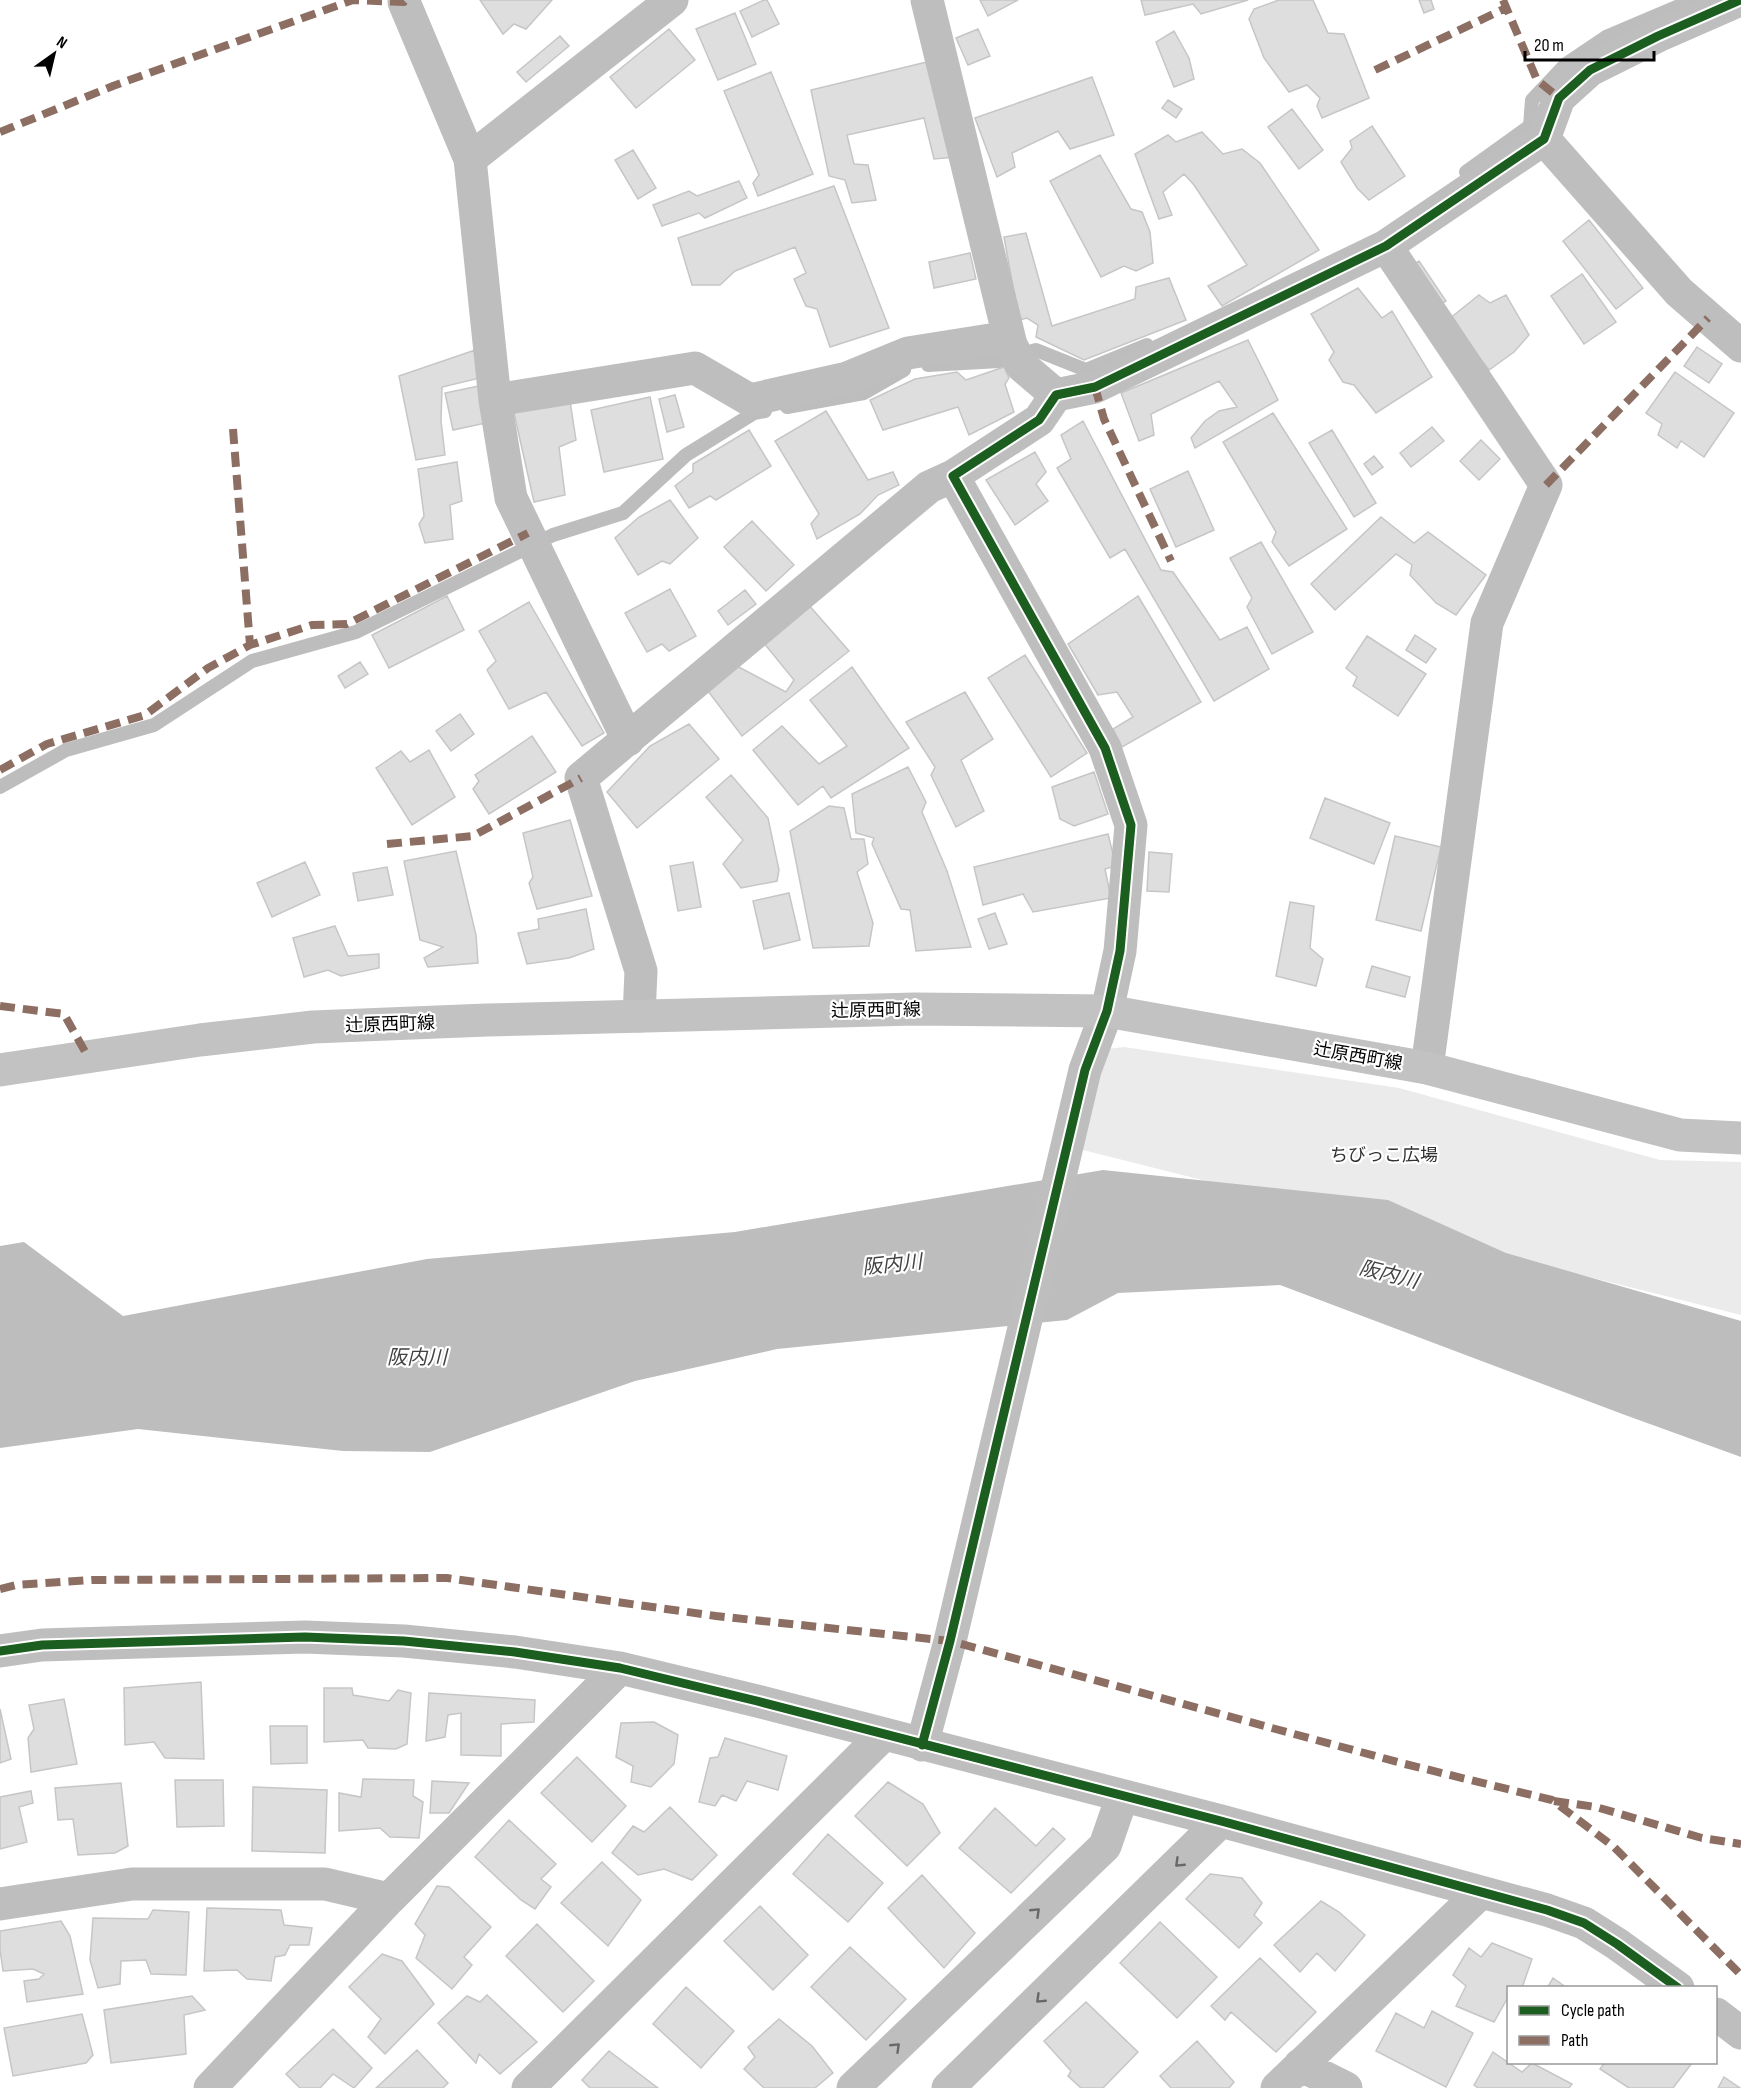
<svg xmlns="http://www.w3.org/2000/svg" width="1741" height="2088" font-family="'Sofia Sans Condensed','Noto Sans JP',sans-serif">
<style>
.green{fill:#ebebeb}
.water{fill:#bdbdbd}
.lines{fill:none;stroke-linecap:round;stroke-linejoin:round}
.stream{stroke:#bdbdbd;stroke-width:14}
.building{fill:#dedede;stroke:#c6c6c6;stroke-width:1.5}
.street{stroke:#bebebe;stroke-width:33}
.secondary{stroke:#c2c2c2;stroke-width:33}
.quiet{stroke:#8d6e63;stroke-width:8;stroke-dasharray:15 8;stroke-linecap:butt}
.cycleway-casing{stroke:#fff;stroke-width:13}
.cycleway{stroke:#1b5e20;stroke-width:9}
.oneway{stroke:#686868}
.labels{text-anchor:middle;stroke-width:4.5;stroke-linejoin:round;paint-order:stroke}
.street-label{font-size:18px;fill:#000;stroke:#fff}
.park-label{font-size:18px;fill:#313131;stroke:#fff}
.water-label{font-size:20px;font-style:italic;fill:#424242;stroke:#fff}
</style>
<rect width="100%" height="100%" fill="#fff"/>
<!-- green -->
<path class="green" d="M 1124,1047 L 1399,1088 L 1660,1160 L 1741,1162 L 1741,1315 L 1079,1149 L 1107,1049 Z"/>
<!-- water -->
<path class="water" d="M 1103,1170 L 1388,1200 L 1506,1253 L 1741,1321 L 1741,1457 L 1625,1415 L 1280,1285 L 1118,1293 L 1067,1320 L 777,1349 L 635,1381 L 430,1452 L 343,1451 L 138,1429 L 0,1448 L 0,1246 L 24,1242 L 123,1316 L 427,1259 L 735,1232 Z"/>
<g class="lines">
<!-- stream -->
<path class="stream" d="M 1466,172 L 1530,126 L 1532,100 L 1566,64 L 1606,37 L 1693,0
M 928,365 L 1000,361 L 1036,350 L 1086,370 L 1147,345
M 787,407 L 864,393 L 904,370
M 0,787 L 66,750 L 154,725 L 252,661 L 356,632 L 553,535 L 623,513 L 686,455 L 754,413 L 765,411"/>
</g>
<!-- building -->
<path class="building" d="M 480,0 L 552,0 L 526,29 L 514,24 L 503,34 Z
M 764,0 L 767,0 L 779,24 L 752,37 L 740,11 Z
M 980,0 L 1018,0 L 988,16 Z
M 1141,0 L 1248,0 L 1201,14 L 1193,4 L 1145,15 Z
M 1279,0 L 1313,0 L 1328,33 L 1344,34 L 1369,98 L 1322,118 L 1317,106 L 1320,98 L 1307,85 L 1289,92 L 1264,58 L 1249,19 L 1254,9 Z
M 1419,0 L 1431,0 L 1434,9 L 1424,13 Z
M 735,13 L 756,64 L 718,80 L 696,29 Z
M 669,29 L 695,60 L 636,108 L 610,77 Z
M 978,29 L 990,56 L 968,65 L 956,38 Z
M 1174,31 L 1189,58 L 1194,79 L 1174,87 L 1156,42 Z
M 560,36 L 569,46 L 526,82 L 517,72 Z
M 931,61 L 955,157 L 934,159 L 924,118 L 847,135 L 854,164 L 868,165 L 876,200 L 852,203 L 845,180 L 829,176 L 811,90 Z
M 771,72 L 813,174 L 758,196 L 753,183 L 759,175 L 724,91 Z
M 1092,77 L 1114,135 L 1070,149 L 1058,131 L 1012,153 L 1015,167 L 997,177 L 975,118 Z
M 1168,100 L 1182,109 L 1176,118 L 1162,108 Z
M 1292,109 L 1323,150 L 1299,169 L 1268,127 Z
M 1372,126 L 1405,176 L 1369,200 L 1357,188 L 1341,162 L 1352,148 L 1350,141 Z
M 1202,132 L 1223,154 L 1242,149 L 1260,163 L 1319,250 L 1222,306 L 1208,286 L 1247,265 L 1194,185 L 1184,174 L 1163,192 L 1172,215 L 1159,219 L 1135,154 L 1168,135 L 1176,142 Z
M 633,150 L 656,188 L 638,199 L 615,160 Z
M 1100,155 L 1131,209 L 1142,212 L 1150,232 L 1153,263 L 1136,271 L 1124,266 L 1101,277 L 1050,181 Z
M 739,181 L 747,198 L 705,218 L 699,213 L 662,226 L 653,205 L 689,191 L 697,196 Z
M 834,186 L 889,328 L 830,347 L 817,309 L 806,306 L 794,279 L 806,273 L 795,247 L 735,271 L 720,285 L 692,285 L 678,238 Z
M 1589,220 L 1643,288 L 1616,309 L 1563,241 Z
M 1026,233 L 1052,326 L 1135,299 L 1136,287 L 1169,278 L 1186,320 L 1084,360 L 1036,337 L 1038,325 L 1027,318 L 1019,320 L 1004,237 Z
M 970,253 L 976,279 L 934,288 L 929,262 Z
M 1419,261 L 1446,301 L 1438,306 L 1411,266 Z
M 1582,274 L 1616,322 L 1584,344 L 1551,296 Z
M 1358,288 L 1382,318 L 1392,311 L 1432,377 L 1376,413 L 1354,385 L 1343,382 L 1329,360 L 1334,352 L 1311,314 Z
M 1479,295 L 1490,303 L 1506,295 L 1529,335 L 1514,352 L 1489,370 L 1449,319 Z
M 1248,340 L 1278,400 L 1195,448 L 1191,438 L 1205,421 L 1219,411 L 1237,407 L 1219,381 L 1151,414 L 1154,435 L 1139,441 L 1121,393 Z
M 1697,347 L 1722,364 L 1709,383 L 1684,366 Z
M 475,350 L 480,378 L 442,387 L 441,421 L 445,455 L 416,460 L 399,376 Z
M 1004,367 L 1009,378 L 1005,384 L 1014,412 L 969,435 L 958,407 L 883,430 L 870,400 L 915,379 L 957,372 L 966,380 Z
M 1675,372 L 1734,413 L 1704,457 L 1681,441 L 1677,448 L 1658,435 L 1662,424 L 1646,413 Z
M 479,386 L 486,423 L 453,430 L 445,393 Z
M 675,395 L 684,427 L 667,432 L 659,399 Z
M 650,397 L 663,459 L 604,472 L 591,410 Z
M 570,401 L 576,440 L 559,447 L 565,495 L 534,502 L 514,413 Z
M 826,411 L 868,480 L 893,472 L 899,485 L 878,495 L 860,514 L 817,539 L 811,524 L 819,514 L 775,441 Z
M 1273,413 L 1347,529 L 1289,566 L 1272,542 L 1276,532 L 1223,442 Z
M 1083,421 L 1161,570 L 1173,572 L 1220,640 L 1247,627 L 1269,669 L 1214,701 L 1125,549 L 1110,558 L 1057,468 L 1071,459 L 1061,435 Z
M 1432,427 L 1444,441 L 1411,467 L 1400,453 Z
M 749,430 L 771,466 L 716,500 L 710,496 L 689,508 L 675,486 L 693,472 L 693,464 Z
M 1332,430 L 1376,503 L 1354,517 L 1309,443 Z
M 1481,440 L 1500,459 L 1479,480 L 1460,461 Z
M 1035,452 L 1046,472 L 1036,484 L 1048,501 L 1015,525 L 986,480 Z
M 1374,456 L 1383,467 L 1372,475 L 1364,464 Z
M 457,462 L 462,501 L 450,505 L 453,539 L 425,543 L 419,524 L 424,516 L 418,469 Z
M 1188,471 L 1214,530 L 1176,547 L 1150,489 Z
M 670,500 L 698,538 L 670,564 L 662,561 L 638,575 L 615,538 L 639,517 Z
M 1381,517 L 1414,543 L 1428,532 L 1486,575 L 1456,615 L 1436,603 L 1410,575 L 1412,565 L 1396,554 L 1335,610 L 1311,584 Z
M 752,521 L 794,565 L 766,591 L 724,547 Z
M 1261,542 L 1313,632 L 1272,654 L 1247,607 L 1252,598 L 1230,558 Z
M 670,589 L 696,636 L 669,651 L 662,644 L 647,652 L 625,613 Z
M 745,590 L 756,604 L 728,625 L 718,611 Z
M 447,596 L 464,630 L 389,668 L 372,635 Z
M 1138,596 L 1201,702 L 1122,747 L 1113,729 L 1133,717 L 1117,692 L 1098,695 L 1068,644 Z
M 529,602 L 604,733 L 582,746 L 546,692 L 509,709 L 487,670 L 496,661 L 479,631 Z
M 807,603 L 849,651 L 742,736 L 708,691 L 735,665 L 786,692 L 794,680 L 763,642 Z
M 1415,635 L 1436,649 L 1426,663 L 1406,650 Z
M 1367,636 L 1426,674 L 1398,716 L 1353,686 L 1357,677 L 1346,668 Z
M 1025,655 L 1087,753 L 1051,777 L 988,678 Z
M 360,662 L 368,674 L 345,688 L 338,676 Z
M 852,667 L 909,748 L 831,798 L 823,786 L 798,805 L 753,750 L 782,726 L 819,764 L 847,746 L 810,700 Z
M 965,692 L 993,739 L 961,760 L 984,811 L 956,827 L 931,775 L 935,767 L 906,722 Z
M 460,714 L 474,734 L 451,751 L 436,731 Z
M 689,724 L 719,759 L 637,828 L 607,792 L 650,746 Z
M 532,736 L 556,772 L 489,814 L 473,789 L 479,781 L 475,775 Z
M 429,750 L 455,797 L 412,825 L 376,768 L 401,751 L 410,762 Z
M 908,767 L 926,802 L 922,812 L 947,871 L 971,947 L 916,951 L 910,910 L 901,909 L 872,844 L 874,838 L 856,833 L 852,794 Z
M 1094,772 L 1108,814 L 1074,826 L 1060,819 L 1052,787 Z
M 731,775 L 768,818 L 779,870 L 777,881 L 741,888 L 723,864 L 743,840 L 706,797 Z
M 1325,798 L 1390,823 L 1374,864 L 1310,838 Z
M 829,806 L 844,808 L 851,839 L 864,839 L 868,864 L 857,872 L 873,923 L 869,946 L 813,948 L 790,831 Z
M 570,820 L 592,896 L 537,909 L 529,883 L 533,877 L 523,833 Z
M 1108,834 L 1116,866 L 1105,869 L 1111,898 L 1033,912 L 1023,894 L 983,905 L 974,867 Z
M 1395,836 L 1441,847 L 1421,931 L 1376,920 Z
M 456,851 L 476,935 L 478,963 L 428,967 L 424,958 L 443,947 L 420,940 L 404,861 Z
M 1149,852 L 1172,854 L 1169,892 L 1147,891 Z
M 305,862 L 320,895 L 272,917 L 257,883 Z
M 693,862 L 701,907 L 678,911 L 670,866 Z
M 387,867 L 393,895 L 358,901 L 353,873 Z
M 789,893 L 800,940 L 764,949 L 753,901 Z
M 1290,902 L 1314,906 L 1310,948 L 1323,959 L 1316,986 L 1276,976 Z
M 586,909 L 594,949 L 569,958 L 527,964 L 518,933 L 539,929 L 538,919 Z
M 995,913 L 1007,944 L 989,949 L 978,919 Z
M 335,926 L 348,956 L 379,954 L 379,968 L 341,976 L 328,970 L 304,977 L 293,938 Z
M 1372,966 L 1410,977 L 1405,997 L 1366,987 Z
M 201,1682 L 204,1759 L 165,1758 L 154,1742 L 125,1745 L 124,1688 Z
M 324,1688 L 352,1688 L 353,1695 L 389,1701 L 398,1690 L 411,1693 L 407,1744 L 396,1749 L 368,1748 L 363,1740 L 324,1742 Z
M 429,1693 L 535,1700 L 534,1722 L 501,1724 L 501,1756 L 461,1755 L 461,1713 L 448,1715 L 445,1737 L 426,1741 Z
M 64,1699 L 77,1764 L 31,1772 L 28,1738 L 34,1729 L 29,1705 Z
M 0,1709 L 11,1759 L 0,1763 Z
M 654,1722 L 678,1735 L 674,1764 L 651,1787 L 631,1782 L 633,1766 L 616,1757 L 621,1723 Z
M 270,1726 L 307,1726 L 307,1763 L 271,1764 Z
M 725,1738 L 787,1756 L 778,1790 L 747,1781 L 736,1801 L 722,1795 L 715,1806 L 699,1802 L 710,1758 L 718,1757 Z
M 577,1757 L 626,1806 L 592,1842 L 541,1793 Z
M 363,1779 L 414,1780 L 413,1796 L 423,1802 L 419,1838 L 390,1837 L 380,1828 L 339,1831 L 339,1793 L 361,1797 Z
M 175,1780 L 223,1780 L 224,1826 L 177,1827 Z
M 432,1781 L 469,1783 L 449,1813 L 430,1813 Z
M 888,1782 L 923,1804 L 940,1833 L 907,1866 L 855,1816 Z
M 121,1783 L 128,1846 L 115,1853 L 78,1855 L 73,1819 L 58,1820 L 55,1788 Z
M 253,1787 L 327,1790 L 325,1853 L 252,1851 Z
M 31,1791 L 33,1803 L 19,1807 L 27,1842 L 0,1849 L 0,1797 Z
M 670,1807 L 717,1855 L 692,1880 L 664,1869 L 638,1875 L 612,1853 L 633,1826 L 644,1832 Z
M 995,1808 L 1036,1846 L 1053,1828 L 1065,1839 L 1011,1893 L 959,1848 Z
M 509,1820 L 556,1864 L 541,1879 L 551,1887 L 535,1909 L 521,1900 L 475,1857 Z
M 828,1834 L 883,1883 L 848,1922 L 793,1874 Z
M 602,1862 L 641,1900 L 608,1946 L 561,1903 Z
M 1210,1874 L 1242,1878 L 1262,1903 L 1254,1915 L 1262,1923 L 1239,1948 L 1186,1899 Z
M 922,1875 L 975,1933 L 944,1968 L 888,1908 Z
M 437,1886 L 449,1887 L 491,1927 L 464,1957 L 472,1965 L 452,1989 L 416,1958 L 425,1935 L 415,1924 Z
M 1321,1901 L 1339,1912 L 1365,1935 L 1335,1971 L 1317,1953 L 1300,1972 L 1274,1945 Z
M 760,1906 L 808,1955 L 773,1990 L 724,1941 Z
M 207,1908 L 281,1910 L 284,1925 L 312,1928 L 309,1945 L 290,1945 L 285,1955 L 275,1957 L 271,1981 L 247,1979 L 237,1970 L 204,1971 Z
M 153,1910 L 189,1912 L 186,1975 L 151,1974 L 146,1960 L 121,1961 L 120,1984 L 98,1988 L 90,1960 L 93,1918 L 148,1919 Z
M 61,1921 L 70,1936 L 83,1994 L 27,2002 L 24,1981 L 39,1979 L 44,1974 L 33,1969 L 3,1971 L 0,1950 L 0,1931 Z
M 1160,1922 L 1217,1977 L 1177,2018 L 1120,1963 Z
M 537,1924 L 594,1981 L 563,2012 L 506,1956 Z
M 1492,1943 L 1532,1959 L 1522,1988 L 1508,1988 L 1508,2000 L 1507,1999 L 1494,2022 L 1456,2006 L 1466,1986 L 1453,1975 L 1469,1948 L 1481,1957 Z
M 850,1947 L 906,1999 L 866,2040 L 811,1987 Z
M 382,1954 L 402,1961 L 434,2004 L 385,2054 L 368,2037 L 381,2019 L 349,1987 Z
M 1260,1958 L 1316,2012 L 1276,2052 L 1231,2012 L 1225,2020 L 1211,2006 Z
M 1553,1978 L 1567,1988 L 1547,1988 Z
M 686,1987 L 734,2031 L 701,2068 L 653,2024 Z
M 487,1995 L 537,2042 L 500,2074 L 479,2054 L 476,2063 L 438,2023 L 467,1996 L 480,2002 Z
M 192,1996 L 205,2010 L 184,2015 L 186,2054 L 111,2063 L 104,2010 Z
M 1086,2002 L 1138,2052 L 1103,2088 L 1081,2088 L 1068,2076 L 1071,2071 L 1044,2041 Z
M 1432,2011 L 1473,2033 L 1446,2087 L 1376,2051 L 1396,2013 L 1424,2028 Z
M 82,2014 L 93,2055 L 86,2063 L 13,2076 L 4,2028 Z
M 779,2019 L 812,2046 L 833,2073 L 815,2088 L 764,2088 L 744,2069 L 755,2057 L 748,2047 Z
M 333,2029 L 372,2068 L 354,2088 L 333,2074 L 320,2088 L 300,2088 L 286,2074 Z
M 1197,2041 L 1234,2082 L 1229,2088 L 1171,2088 L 1160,2076 Z
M 417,2050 L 448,2083 L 443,2088 L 376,2088 Z
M 609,2051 L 658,2088 L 590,2088 L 582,2080 Z
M 1493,2052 L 1522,2072 L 1532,2063 L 1572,2084 L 1569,2088 L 1478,2088 L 1474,2085 Z
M 1605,2062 L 1692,2062 L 1692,2063 L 1673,2088 L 1629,2088 L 1600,2069 Z
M 1724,2077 L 1740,2088 L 1718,2088 Z"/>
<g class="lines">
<!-- street -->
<path class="street" d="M 927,0 L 1011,345 L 1022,366 L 1056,395
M 404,2 L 470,159
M 1544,139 L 1679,292 L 1741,346
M 1386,246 L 1546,485 L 1487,623 L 1427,1068
M 495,400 L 695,368 L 750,400 L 847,378 L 908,353 L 1009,337
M 628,740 L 511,498 L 495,400 L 470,159 L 672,0
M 639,1016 L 641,971 L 581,778 L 929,487 L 953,476
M 0,1651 L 42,1645 L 305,1637 L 404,1641 L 515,1652 L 620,1668 L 757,1701 L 1221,1821 L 1547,1910 L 1584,1923 L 1617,1944 L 1678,1988
M 922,1745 L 950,1641 L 1085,1070 L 1107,1011 L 1120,951 L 1131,825 L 1105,748 L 953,476 L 1039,420 L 1056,395 L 1095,387 L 1386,246 L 1544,139 L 1559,98 L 1590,70 L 1658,36 L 1740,0
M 0,1904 L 132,1884 L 325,1884 L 389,1899 L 620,1668
M 1716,2014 L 1741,2033
M 1300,2065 L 1346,2088
M 210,2088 L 389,1899
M 528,2088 L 884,1734
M 853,2088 L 1105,1846 L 1122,1797
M 948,2088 L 1221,1821
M 1277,2088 L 1480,1893"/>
<!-- secondary -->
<path class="secondary" d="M 0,1070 L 200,1040 L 313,1027 L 487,1020 L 915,1009 L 1107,1011 L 1427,1068 L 1680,1135 L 1741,1138"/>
<!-- quiet -->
<path class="quiet" d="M 1503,0 L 1537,80 L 1559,98
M 1375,70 L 1506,8
M 0,132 L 113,86 L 353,0 L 404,2 L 406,0
M 1095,387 L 1104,419 L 1171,561
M 233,429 L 250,645
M 1546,485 L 1708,318
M 0,770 L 47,744 L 145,715 L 208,668 L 250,645 L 312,625 L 347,624 L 528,533
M 387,844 L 473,836 L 581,778
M 0,1006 L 64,1014 L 88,1057
M 0,1589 L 16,1585 L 92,1580 L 447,1578 L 716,1616 L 950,1641 L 1405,1764 L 1552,1800 L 1614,1847 L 1741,1975
M 1554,1801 L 1596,1807 L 1702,1838 L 1741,1844"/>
<!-- cycleway casing -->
<g class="cycleway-casing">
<path id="cycleway" d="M 0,1651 L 42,1645 L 305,1637 L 404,1641 L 515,1652 L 620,1668 L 757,1701 L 1221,1821 L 1547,1910 L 1584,1923 L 1617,1944 L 1678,1988
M 922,1745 L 950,1641 L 1085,1070 L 1107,1011 L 1120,951 L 1131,825 L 1105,748 L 953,476 L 1039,420 L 1056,395 L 1095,387 L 1386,246 L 1544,139 L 1559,98 L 1590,70 L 1658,36 L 1740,0"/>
</g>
<!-- cycleway -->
<use href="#cycleway" class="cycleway"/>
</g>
<!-- one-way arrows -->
<defs><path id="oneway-chevron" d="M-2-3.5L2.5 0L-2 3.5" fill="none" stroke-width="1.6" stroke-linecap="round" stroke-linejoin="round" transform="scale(1.5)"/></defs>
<g class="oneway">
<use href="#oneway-chevron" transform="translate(1179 1863) rotate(136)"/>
<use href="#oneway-chevron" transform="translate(1036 1912) rotate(-44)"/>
<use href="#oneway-chevron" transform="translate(1040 1999) rotate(136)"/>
<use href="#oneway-chevron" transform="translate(896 2047) rotate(-44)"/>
</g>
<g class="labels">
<!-- street labels -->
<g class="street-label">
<text transform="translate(876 1010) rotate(-1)" y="6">辻原西町線</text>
<text transform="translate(390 1024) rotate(-2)" y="6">辻原西町線</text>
<text transform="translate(1358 1056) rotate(10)" y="6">辻原西町線</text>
</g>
<!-- park labels -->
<g class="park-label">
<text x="1384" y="1161">ちびっこ広場</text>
</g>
<!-- water labels -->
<g class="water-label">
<text transform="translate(892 1264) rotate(-6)" y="7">阪内川</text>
<text transform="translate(1389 1274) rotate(14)" y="7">阪内川</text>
<text x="417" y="1364">阪内川</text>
</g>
</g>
<!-- legend -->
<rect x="1507" y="1986" width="210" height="78" fill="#ffffff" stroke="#999999" stroke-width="1.5"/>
<rect x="1519" y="2006" width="30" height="9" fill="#1b5e20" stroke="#999999" stroke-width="1.5"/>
<text x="1561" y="2016" font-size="18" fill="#000000">Cycle path</text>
<rect x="1519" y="2036" width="30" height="9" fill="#8d6e63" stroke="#999999" stroke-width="1.5"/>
<text x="1561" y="2046" font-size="18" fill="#000000">Path</text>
<!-- north arrow -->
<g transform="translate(54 54) rotate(34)" stroke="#ffffff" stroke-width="4.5" paint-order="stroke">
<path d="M0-4.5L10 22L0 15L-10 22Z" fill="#000000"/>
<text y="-9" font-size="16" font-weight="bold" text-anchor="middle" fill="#000000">N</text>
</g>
<!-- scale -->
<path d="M1525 51v9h129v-9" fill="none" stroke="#000000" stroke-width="3"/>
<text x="1534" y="51" font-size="18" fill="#000000" stroke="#ffffff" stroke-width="4.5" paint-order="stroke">20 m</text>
</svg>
